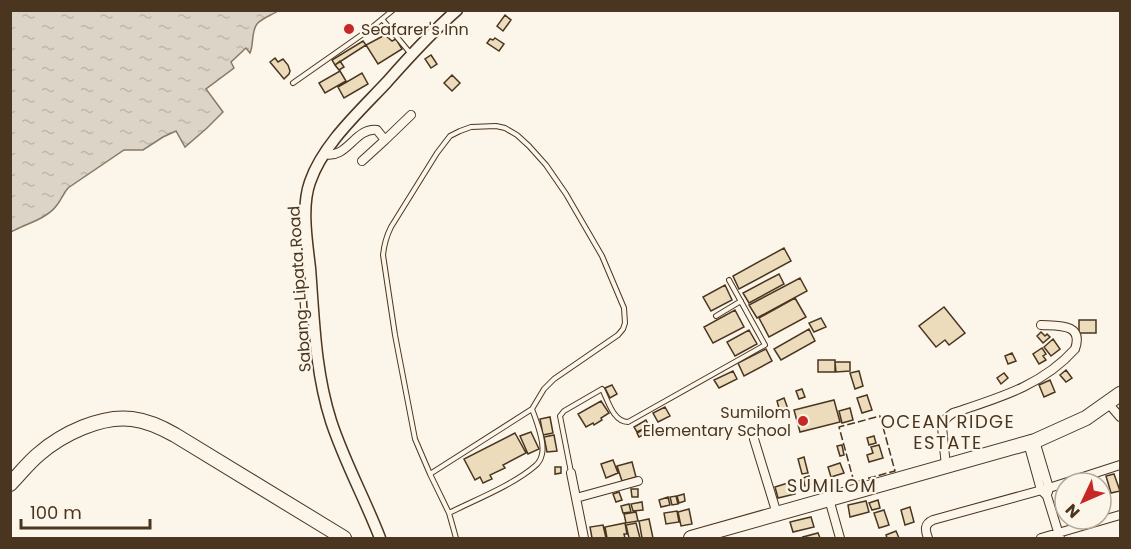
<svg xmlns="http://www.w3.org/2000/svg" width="1131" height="549" font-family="Poppins,sans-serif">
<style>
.water{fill:url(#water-ripples);stroke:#887966;stroke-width:1.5}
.building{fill:#ecdcbc;stroke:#4a3520;stroke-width:1.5}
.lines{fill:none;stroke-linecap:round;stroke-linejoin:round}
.service-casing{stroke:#4a3520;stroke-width:6}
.minor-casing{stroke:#4a3520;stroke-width:10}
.secondary-casing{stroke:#4a3520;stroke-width:13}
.trunk-casing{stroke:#4a3520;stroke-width:16}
.service{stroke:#fbf6e9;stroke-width:4}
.minor{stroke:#fbf6e9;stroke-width:8}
.secondary{stroke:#fbf6e9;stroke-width:10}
.trunk{stroke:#fbf6e9;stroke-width:14}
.fence{stroke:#4a3520;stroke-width:1.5;stroke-dasharray:8 3;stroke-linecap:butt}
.poi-dot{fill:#c62828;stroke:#fbf6e9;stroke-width:2}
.labels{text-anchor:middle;stroke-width:4.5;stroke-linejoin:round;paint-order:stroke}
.poi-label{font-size:16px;fill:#4a3520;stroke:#fbf6e9;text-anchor:start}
.street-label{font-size:16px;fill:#4a3520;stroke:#fbf6e9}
.neighbourhood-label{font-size:18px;letter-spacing:1.5px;fill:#4a3520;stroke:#fbf6e9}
</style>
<defs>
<pattern id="water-ripples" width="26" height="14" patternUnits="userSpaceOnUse" patternTransform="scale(1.5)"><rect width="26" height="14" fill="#dcd4c6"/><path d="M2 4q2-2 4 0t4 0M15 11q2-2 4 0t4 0" fill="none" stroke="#beb7aa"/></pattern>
</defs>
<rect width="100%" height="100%" fill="#fbf6e9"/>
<!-- water -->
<path class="water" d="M 11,10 L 278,10 L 278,11 C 272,15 262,18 257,24 C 251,32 254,44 250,53 L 246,48 L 231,62 L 234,68 L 206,89 L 223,112 L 207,128 L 185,147 L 176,131 L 163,137 L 143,150 L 124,150 L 68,188 C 63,194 61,200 57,205 C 47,219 25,224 11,232 Z"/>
<!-- building -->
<path class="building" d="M 505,15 L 511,20 L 503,31 L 497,26 Z
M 385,35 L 392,41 L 396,39 L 402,49 L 378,64 L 366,45 Z
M 495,38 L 504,44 L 499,51 L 487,43 L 490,39 L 493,40 Z
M 363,41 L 366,45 L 335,65 L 332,60 Z
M 431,55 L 437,64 L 431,68 L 425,59 Z
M 275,58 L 278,62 L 283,59 L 288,65 L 290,71 L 289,74 L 284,79 L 270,62 Z
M 340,61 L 344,67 L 339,70 L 335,65 Z
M 340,71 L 346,81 L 325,93 L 319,83 Z
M 362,73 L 368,84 L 344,98 L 338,87 Z
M 452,75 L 460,83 L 452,91 L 444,83 Z
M 784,248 L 791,261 L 739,289 L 733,276 Z
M 779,274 L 784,284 L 749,303 L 743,293 Z
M 800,278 L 807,291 L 757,318 L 749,305 Z
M 725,285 L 732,300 L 711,311 L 703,297 Z
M 795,298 L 806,317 L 769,337 L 759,318 Z
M 944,307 L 965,333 L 949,345 L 945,340 L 936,347 L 919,326 Z
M 735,310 L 744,327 L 713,343 L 704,327 Z
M 821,318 L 826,327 L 814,332 L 809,323 Z
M 1079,320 L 1096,320 L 1096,333 L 1079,333 Z
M 809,329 L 815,341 L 781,360 L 774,349 Z
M 749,330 L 757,344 L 735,356 L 727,342 Z
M 1041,332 L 1045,336 L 1047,334 L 1050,337 L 1043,343 L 1037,336 Z
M 1053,339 L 1060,349 L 1051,356 L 1044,347 Z
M 1042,348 L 1046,354 L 1043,356 L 1046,360 L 1039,364 L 1033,354 Z
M 766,349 L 772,361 L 744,376 L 738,363 Z
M 1012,353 L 1016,361 L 1008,364 L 1005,356 Z
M 818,360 L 835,360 L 835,372 L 818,372 Z
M 835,362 L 850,362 L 850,371 L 836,372 Z
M 1066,370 L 1072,378 L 1066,382 L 1060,375 Z
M 733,371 L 737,379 L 719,388 L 714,380 Z
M 859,371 L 863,386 L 855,389 L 850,373 Z
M 1004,373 L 1008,378 L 1001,384 L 997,378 Z
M 1050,380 L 1055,392 L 1044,397 L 1039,385 Z
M 612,385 L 617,394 L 610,398 L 605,388 Z
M 802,389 L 805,397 L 799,399 L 796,391 Z
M 867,395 L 872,410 L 862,413 L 857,398 Z
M 784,398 L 788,409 L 780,412 L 777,401 Z
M 834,400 L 840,422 L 800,432 L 794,410 Z
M 601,401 L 609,413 L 601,418 L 602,420 L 594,425 L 593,423 L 586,427 L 578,414 Z
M 665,407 L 670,416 L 658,422 L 653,413 Z
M 850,408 L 853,420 L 842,423 L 839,411 Z
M 550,417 L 553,433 L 543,435 L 540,419 Z
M 646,420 L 649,426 L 637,432 L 634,427 Z
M 649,426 L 651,431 L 639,437 L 637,433 Z
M 531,432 L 539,449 L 528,454 L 520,436 Z
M 515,433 L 526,453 L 503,465 L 505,468 L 490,475 L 492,479 L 483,483 L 480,477 L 475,480 L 464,459 Z
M 554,435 L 557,451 L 547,452 L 544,437 Z
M 874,436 L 876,443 L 869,445 L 867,438 Z
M 842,445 L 844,455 L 840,456 L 837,446 Z
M 879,445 L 883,458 L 869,462 L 867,455 L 873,453 L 871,447 Z
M 804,457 L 808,473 L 802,474 L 798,459 Z
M 613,460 L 618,473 L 606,478 L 601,464 Z
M 632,462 L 636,477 L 622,481 L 617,466 Z
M 840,463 L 844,473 L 831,477 L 828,467 Z
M 555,467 L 561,467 L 561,473 L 555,474 Z
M 1114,474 L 1120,491 L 1111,493 L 1106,476 Z
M 809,476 L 810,480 L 813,479 L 814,483 L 805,486 L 803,478 Z
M 791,482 L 795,494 L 778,498 L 775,487 Z
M 631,489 L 638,489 L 638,497 L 632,497 Z
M 619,492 L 622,500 L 616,502 L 613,494 Z
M 684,494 L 685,501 L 679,503 L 677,496 Z
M 1065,495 L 1065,518 L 1063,518 L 1057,497 Z
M 676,496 L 678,504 L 672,505 L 670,497 Z
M 668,497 L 670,505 L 661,507 L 659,500 Z
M 878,500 L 880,508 L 872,510 L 869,503 Z
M 866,501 L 869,512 L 850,517 L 848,505 Z
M 642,502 L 643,510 L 633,511 L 631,504 Z
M 629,504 L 631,512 L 623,513 L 621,506 Z
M 910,507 L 914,522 L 905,525 L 901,510 Z
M 689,509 L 692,524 L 681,526 L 678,512 Z
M 884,510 L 889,525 L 879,528 L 874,513 Z
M 677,511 L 679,522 L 666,524 L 664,513 Z
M 636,512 L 638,521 L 626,523 L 624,514 Z
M 811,517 L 814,527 L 793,532 L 790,522 Z
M 649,519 L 653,538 L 642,538 L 639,521 Z
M 625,523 L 627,534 L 624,534 L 625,538 L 607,538 L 605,527 Z
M 636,523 L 640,538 L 629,538 L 626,525 Z
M 603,525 L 606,538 L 592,538 L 590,527 Z
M 896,531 L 899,538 L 887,538 L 886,535 Z
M 818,533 L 820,538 L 804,538 L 803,537 Z"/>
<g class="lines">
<!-- service casing -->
<g class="service-casing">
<path id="service" d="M 382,19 L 411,54
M 293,83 L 370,29 L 393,10
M 716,316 L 741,301
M 571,472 L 560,416 L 564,411 L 602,389 C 608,400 613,422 628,422 L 765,345 L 729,280
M 430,474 L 532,409 L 544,389 L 554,379 L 618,335 L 623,329 L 625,323 L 624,308 L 602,256 L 566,194 L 546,165 L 529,146 L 517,135 L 505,128 L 496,126 L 471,127 L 460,131 L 450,136 L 437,153 L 391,227 C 386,237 384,245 383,255 L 395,335 L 415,439 L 430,474 L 449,513 L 456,538
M 449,513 C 475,500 513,485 535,466 C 539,463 541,459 542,454 C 545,442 536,420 532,409"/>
</g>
<!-- minor casing -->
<g class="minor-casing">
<path id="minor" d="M 385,140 L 411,115
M 324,154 C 347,160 355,127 377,130 L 385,140 L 362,161
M 1108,403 L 1120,417
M 754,439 L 777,514
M 1035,441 L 1049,488 L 1048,492
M 1028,443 L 1041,490 L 1047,496 L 1060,538
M 946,466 L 942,427 C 944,420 947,417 953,413 C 998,398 1042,386 1075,349 C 1084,323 1058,326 1041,325
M 571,473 L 584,538
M 576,498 L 638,481
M 829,499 L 840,538
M 928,538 C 925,530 924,524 933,520 L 1049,488 L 1120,465
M 1041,538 L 1120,515"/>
</g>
<!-- secondary casing -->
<g class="secondary-casing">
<path id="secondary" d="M 380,538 C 365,499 344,461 331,421 C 315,371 314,319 310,268 C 307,242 301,207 310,182 C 323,144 360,111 387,82 C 409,57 432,32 457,10"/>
</g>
<!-- trunk casing -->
<g class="trunk-casing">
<path id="trunk" d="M 10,484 C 20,474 28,463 39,454 C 62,434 101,415 132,419 C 148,421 161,427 175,435 L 344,538
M 691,538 L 1035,441 L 1086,418 L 1120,394"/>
</g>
<!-- service -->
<use href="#service" class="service"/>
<!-- minor -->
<use href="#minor" class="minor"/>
<!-- secondary -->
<use href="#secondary" class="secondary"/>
<!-- trunk -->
<use href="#trunk" class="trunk"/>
<!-- fence -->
<path class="fence" d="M 880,416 L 895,471 L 854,482 L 839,427 Z"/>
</g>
<!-- markers -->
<g class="poi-dot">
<circle cx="349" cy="29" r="6"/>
<circle cx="803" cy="421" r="6"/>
</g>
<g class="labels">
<!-- poi labels -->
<g class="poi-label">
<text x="361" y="35">Seafarer's Inn</text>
<text x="791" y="418" text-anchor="end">Sumilom<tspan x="791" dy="18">Elementary School</tspan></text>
</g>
<!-- street labels -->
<g class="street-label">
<text transform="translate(299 289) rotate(-94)" y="6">Sabang-Lipata Road</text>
</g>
<!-- neighbourhood labels -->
<g class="neighbourhood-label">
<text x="948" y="428">OCEAN RIDGE<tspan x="948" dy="21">ESTATE</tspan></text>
<text x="832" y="492">SUMILOM</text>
</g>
</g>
<!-- border -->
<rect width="1131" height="549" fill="none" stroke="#4a3520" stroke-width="24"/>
<!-- north arrow -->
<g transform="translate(1083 501) rotate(226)"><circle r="28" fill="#fbf6e9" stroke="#b4a999" stroke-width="1.5"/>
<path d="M0-4.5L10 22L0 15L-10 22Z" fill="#c62828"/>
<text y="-9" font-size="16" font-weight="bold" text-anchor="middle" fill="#4a3520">N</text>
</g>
<!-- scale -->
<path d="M21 519v9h129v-9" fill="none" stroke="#4a3520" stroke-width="3"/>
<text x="30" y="519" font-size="18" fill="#4a3520" stroke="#fbf6e9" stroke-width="4.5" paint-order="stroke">100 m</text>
</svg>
